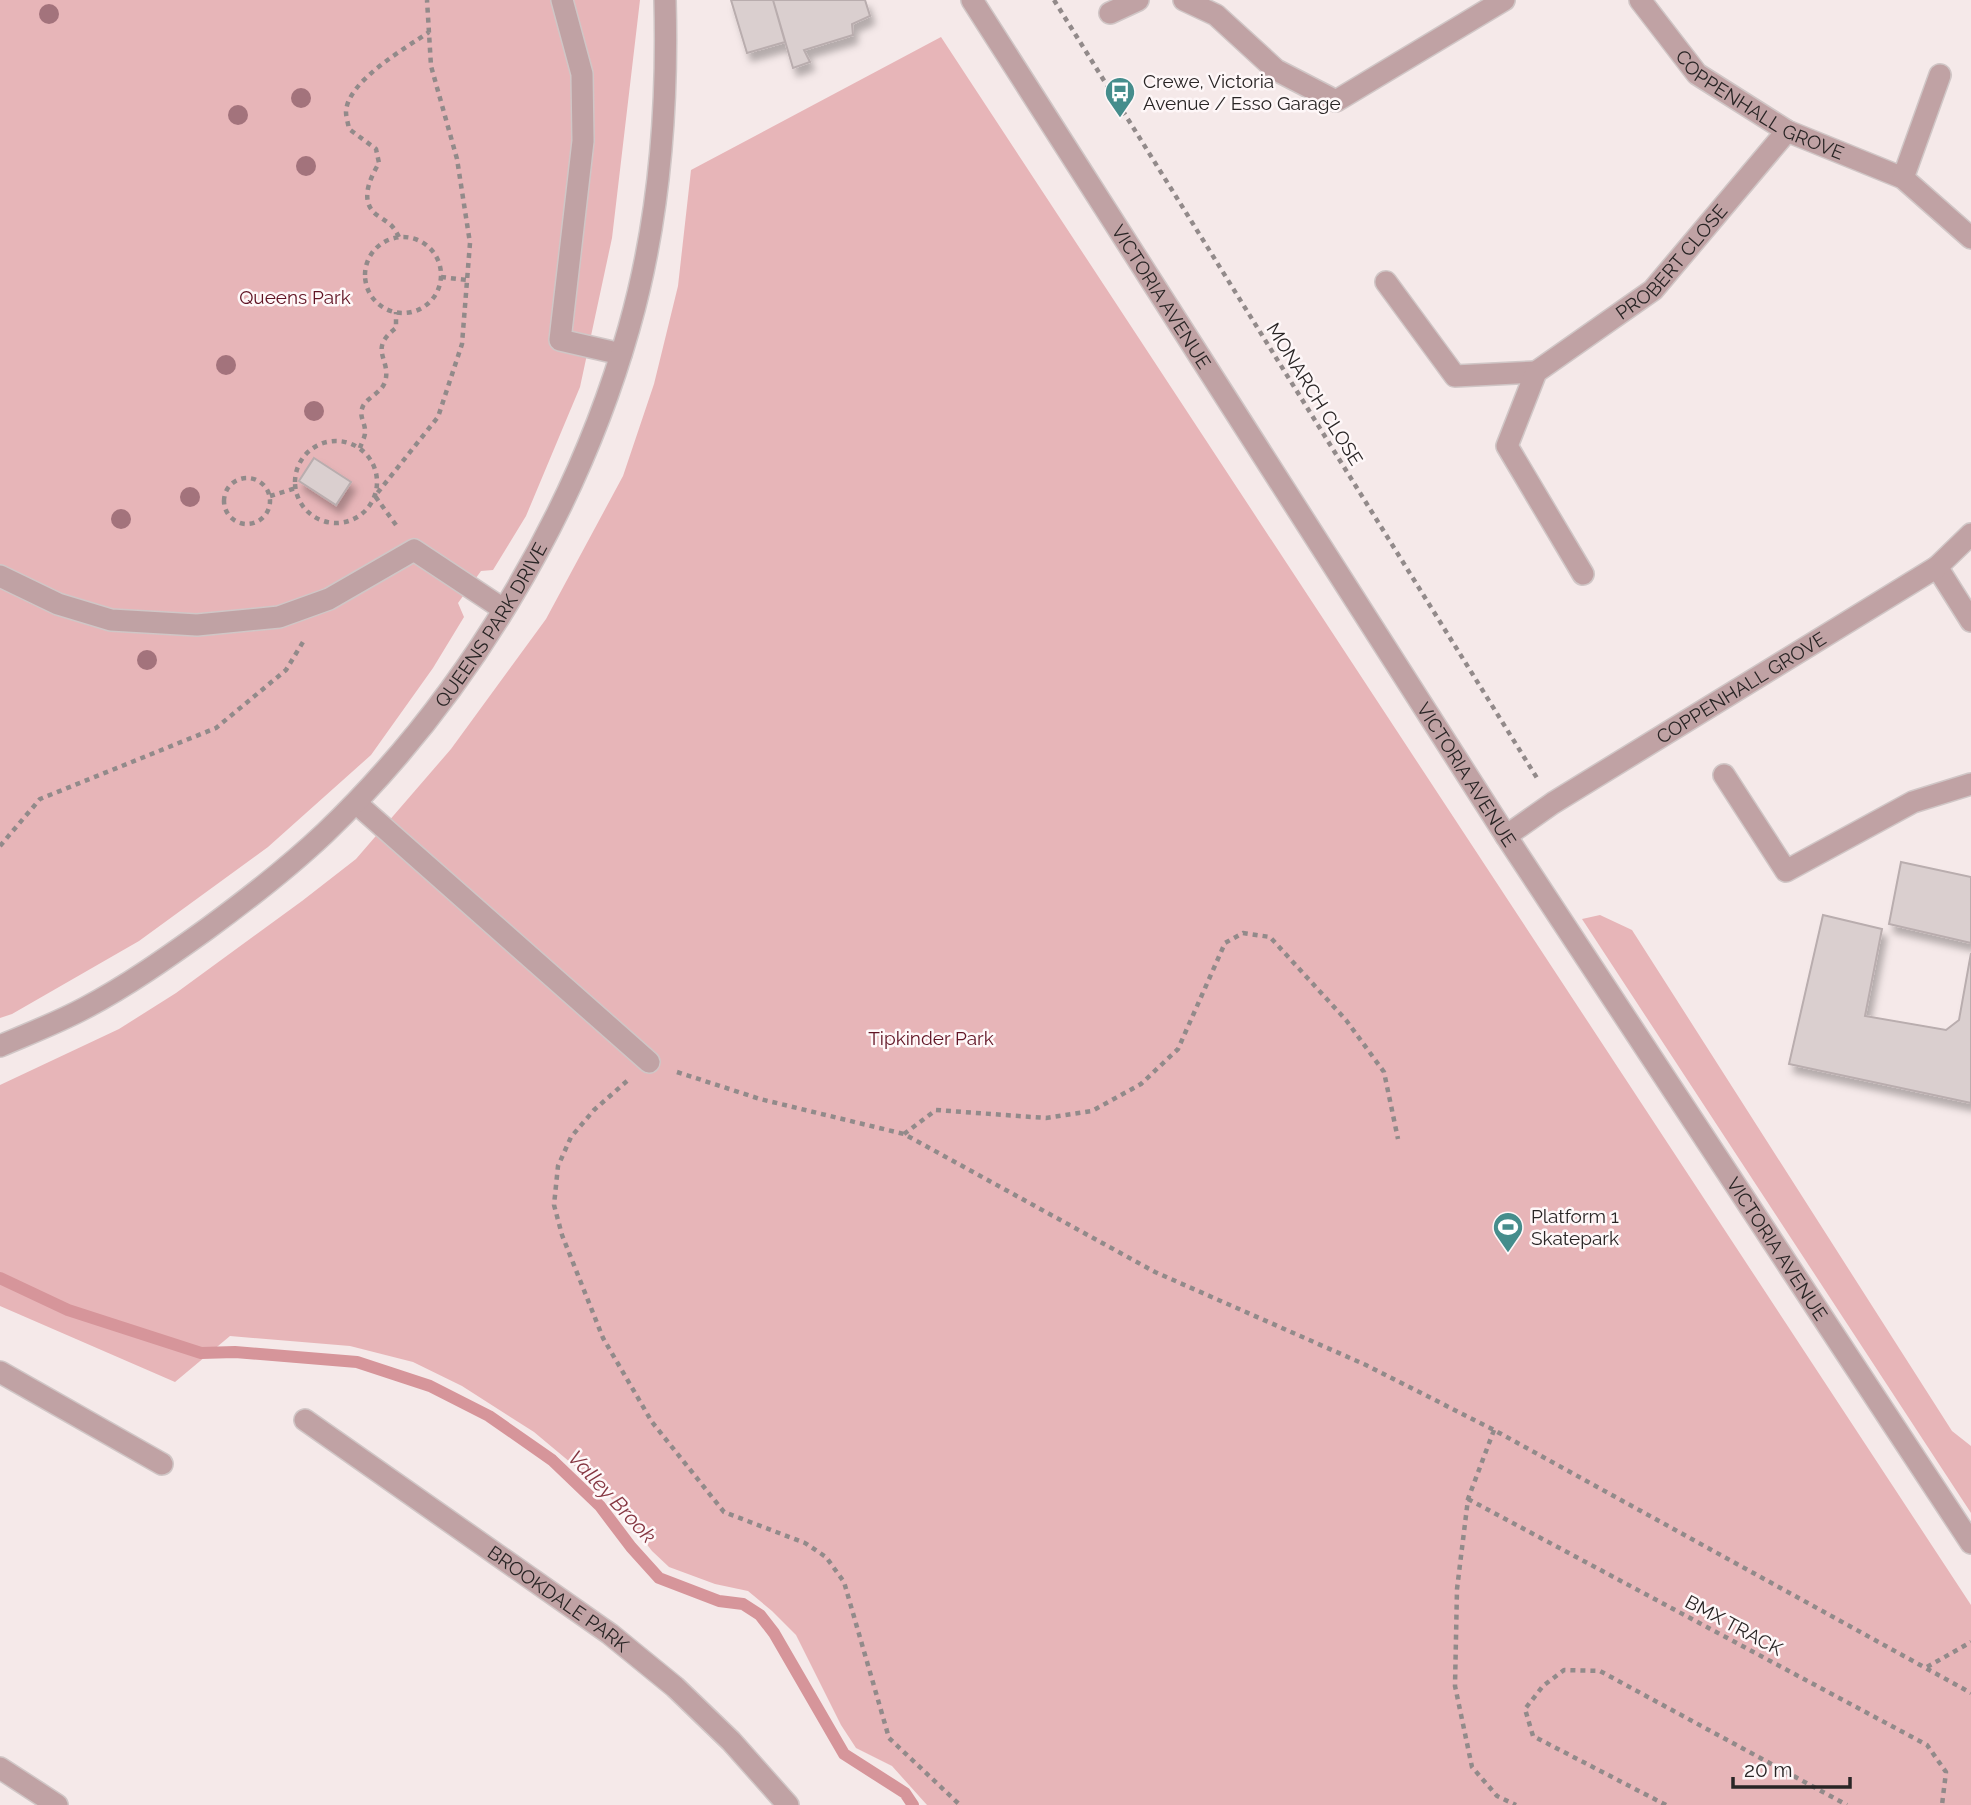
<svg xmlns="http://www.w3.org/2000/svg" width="1971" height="1805" font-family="Raleway,sans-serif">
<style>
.green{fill:#e7b5b8}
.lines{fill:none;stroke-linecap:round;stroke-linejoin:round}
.stream{stroke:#d6959a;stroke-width:12}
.building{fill:#dacfcf;stroke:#b9adae;stroke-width:2;filter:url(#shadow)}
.minor-casing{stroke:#d0c6c6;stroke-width:24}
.path{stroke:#928a8a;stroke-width:4.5;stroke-dasharray:5 5;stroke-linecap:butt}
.minor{stroke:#c0a2a4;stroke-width:21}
.tree{fill:#a3737c}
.labels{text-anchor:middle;stroke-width:5;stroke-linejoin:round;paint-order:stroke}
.poi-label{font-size:19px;fill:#292525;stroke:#fef7f8;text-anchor:start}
.street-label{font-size:19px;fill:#292525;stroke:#fef7f8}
.park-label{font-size:19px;fill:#601323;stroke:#fef7f8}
.water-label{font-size:21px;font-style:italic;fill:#853641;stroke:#fef7f8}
</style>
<defs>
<filter id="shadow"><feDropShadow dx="4.5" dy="8" stdDeviation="3.5" flood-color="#0004"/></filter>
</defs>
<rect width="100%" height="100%" fill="#f5e9e9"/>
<!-- green -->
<path class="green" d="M 0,0 L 640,0 L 612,238 L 580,387 L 526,516 L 493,570 L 481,571 L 458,603 L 464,617 L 433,668 L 371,755 L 268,847 L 139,941 L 12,1014 L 0,1018 Z
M 941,37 L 1971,1605 L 1971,1805 L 927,1805 L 892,1766 L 856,1748 L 841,1725 L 796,1635 L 772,1611 L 748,1591 L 715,1584 L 669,1567 L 652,1551 L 607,1493 L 534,1432 L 462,1386 L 413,1362 L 350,1346 L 230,1336 L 175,1382 L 0,1306 L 0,1085 L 119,1029 L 176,993 L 302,901 L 356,859 L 451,749 L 546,619 L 623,476 L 654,384 L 678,286 L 691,170 Z
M 1600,915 L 1632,930 L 1952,1431 L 1971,1446 L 1971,1513 L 1582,919 Z"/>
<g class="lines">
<!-- stream -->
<path class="stream" d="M 0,1278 L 68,1310 L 201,1353 L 235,1352 L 357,1362 L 430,1386 L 489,1416 L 552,1460 L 600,1506 L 631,1547 L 659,1578 L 719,1601 L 743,1604 L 760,1615 L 774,1633 L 844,1754 L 905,1793 L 913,1805"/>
</g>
<!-- building -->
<path class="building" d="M 731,0 L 773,0 L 785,42 L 747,53 Z
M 773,0 L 865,0 L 870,16 L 852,24 L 853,35 L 804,50 L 810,62 L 793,68 Z
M 314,458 L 351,482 L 336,505 L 299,481 Z
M 1901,862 L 1971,877 L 1971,943 L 1889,924 Z
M 1823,915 L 1882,929 L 1865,1016 L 1946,1030 L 1959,1020 L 1971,953 L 1971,1103 L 1789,1064 Z"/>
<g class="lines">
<!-- minor casing -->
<g class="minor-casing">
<g id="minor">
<path d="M 562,0 L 582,74 L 583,141 L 560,340 L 621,354"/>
<path id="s1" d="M 972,0 L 1506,836 L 1971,1543"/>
<path d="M 1184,0 L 1216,15 L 1276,70 L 1336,101 L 1504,0"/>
<path id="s2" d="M 1640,0 L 1697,74 L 1787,131 L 1903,178 L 1971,238"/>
<path d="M 1110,13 L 1138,0"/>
<path d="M 1903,178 L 1940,75"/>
<path d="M 1386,282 L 1455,376 L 1536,372"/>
<path d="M 1937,567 L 1971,621"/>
<path id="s3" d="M 1583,574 L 1507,446 L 1536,372 L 1653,290 L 1787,131"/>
<path d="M 0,576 L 58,604 L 111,620 L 197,625 L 279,617 L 329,599 L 414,550 L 503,609"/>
<path d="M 1724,775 L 1786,871 L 1913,802 L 1971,784"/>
<path d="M 356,803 L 649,1062"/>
<path id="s4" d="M 1506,836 L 1553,803 L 1937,567 L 1971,534"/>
<path id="s5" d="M 0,1046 C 28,1034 57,1023 85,1008 C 127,986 168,957 207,929 C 248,899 288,868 325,833 C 465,699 576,515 629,328 C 659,223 668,109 665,0"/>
<path d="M 0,1372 L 162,1464"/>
<path id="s6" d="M 305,1420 L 610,1634 L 675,1687 L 731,1741 L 788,1805"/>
<path d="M 0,1768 L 57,1805"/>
</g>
</g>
<!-- path -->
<path class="path" d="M 1054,0 L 1537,778
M 399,237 C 392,224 391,225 380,217 C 358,204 369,180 379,163 L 376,149 L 349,129 C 348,123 346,117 346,112 C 347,81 406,48 429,32
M365 275a38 38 0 1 1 76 0a38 38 0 1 1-76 0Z
M 441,277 L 467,280
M295 482a41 41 0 1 1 82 0a41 41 0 1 1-82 0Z
M 360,448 C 361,444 365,437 365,433 C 366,423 358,417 363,406 C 368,397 381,393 385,382 C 392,359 367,350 396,328 L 396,312
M224 501a23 23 0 1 1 46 0a23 23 0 1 1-46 0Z
M 270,496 L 296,488
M 396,525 L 375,496 L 438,417 L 462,344 L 470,243 L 457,159 L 431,66 L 427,0
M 0,846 L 40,799 L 216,728 L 286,670 L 303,642
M 677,1072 L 760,1099 L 904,1134 L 1155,1272 L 1366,1365 L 1494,1430 L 1971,1693
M 627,1081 L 594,1110 L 571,1137 L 558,1166 L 554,1205 L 562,1235 L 603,1338 L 652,1422 L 724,1512 L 805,1543 L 826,1557 L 844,1582 L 889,1738 L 960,1805
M 904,1134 L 936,1110 L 1046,1118 L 1092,1111 L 1141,1084 L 1178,1049 L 1225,943 L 1243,933 L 1270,937 L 1346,1020 L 1384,1072 L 1398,1139
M 1494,1430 L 1468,1499 L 1457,1589 L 1455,1686 L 1472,1767 L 1497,1796 L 1516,1805
M 1468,1499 L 1927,1745 L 1946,1772 L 1942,1805
M 1927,1667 L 1971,1642
M 1666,1805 L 1533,1736 L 1525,1709 L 1543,1686 L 1564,1670 L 1600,1671 L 1847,1805"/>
<!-- minor -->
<use href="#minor" class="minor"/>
</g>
<!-- trees -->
<g class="tree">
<circle cx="49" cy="14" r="10"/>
<circle cx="301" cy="98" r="10"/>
<circle cx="238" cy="115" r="10"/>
<circle cx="306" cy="166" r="10"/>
<circle cx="226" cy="365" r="10"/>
<circle cx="314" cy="411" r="10"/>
<circle cx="190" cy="497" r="10"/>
<circle cx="121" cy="519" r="10"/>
<circle cx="147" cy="660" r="10"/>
</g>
<!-- icons -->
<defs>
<g id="bus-pin" transform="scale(1.575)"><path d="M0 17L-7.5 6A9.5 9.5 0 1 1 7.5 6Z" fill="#458d8c" stroke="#fef7f8"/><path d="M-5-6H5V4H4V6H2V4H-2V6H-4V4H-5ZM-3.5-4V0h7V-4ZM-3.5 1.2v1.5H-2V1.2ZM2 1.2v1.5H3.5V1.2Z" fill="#fff"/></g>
<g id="stadium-pin" transform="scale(1.575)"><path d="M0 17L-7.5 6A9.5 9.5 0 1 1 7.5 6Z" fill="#458d8c" stroke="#fef7f8"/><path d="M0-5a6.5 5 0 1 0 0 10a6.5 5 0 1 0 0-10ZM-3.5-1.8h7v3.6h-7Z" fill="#fff"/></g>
</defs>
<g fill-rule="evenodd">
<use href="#bus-pin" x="1120" y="92"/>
<use href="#stadium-pin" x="1508" y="1227"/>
</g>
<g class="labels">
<!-- poi labels -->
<g class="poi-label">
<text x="1143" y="88">Crewe, Victoria<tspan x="1143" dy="22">Avenue / Esso Garage</tspan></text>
<text x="1531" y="1223">Platform 1<tspan x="1531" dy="22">Skatepark</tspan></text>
</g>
<!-- street labels -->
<g class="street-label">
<text dy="7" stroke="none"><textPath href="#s2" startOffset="163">COPPENHALL GROVE</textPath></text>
<text dy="7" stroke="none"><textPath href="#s3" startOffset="404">PROBERT CLOSE</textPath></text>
<text dy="7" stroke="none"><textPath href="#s1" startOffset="352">VICTORIA AVENUE</textPath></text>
<text transform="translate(1315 394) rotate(58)" y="7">MONARCH CLOSE</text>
<text dy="7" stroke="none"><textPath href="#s5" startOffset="658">QUEENS PARK DRIVE</textPath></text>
<text dy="7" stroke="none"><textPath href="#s4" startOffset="278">COPPENHALL GROVE</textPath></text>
<text dy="7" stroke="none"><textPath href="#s1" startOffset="919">VICTORIA AVENUE</textPath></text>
<text dy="7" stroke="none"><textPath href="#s1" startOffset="1486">VICTORIA AVENUE</textPath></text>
<text dy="7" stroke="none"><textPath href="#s6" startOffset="310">BROOKDALE PARK</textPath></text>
<text transform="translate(1734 1625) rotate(28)" y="7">BMX TRACK</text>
</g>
<!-- park labels -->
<g class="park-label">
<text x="295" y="304">Queens Park</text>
<text x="931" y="1045">Tipkinder Park</text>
</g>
<!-- water labels -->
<g class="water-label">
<text transform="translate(612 1497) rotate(47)" y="7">Valley Brook</text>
</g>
</g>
<!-- scale -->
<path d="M1733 1777v10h117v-10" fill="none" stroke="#292525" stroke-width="3.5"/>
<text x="1744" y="1777" font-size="21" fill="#292525" stroke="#fef7f8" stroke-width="5" paint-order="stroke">20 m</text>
</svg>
